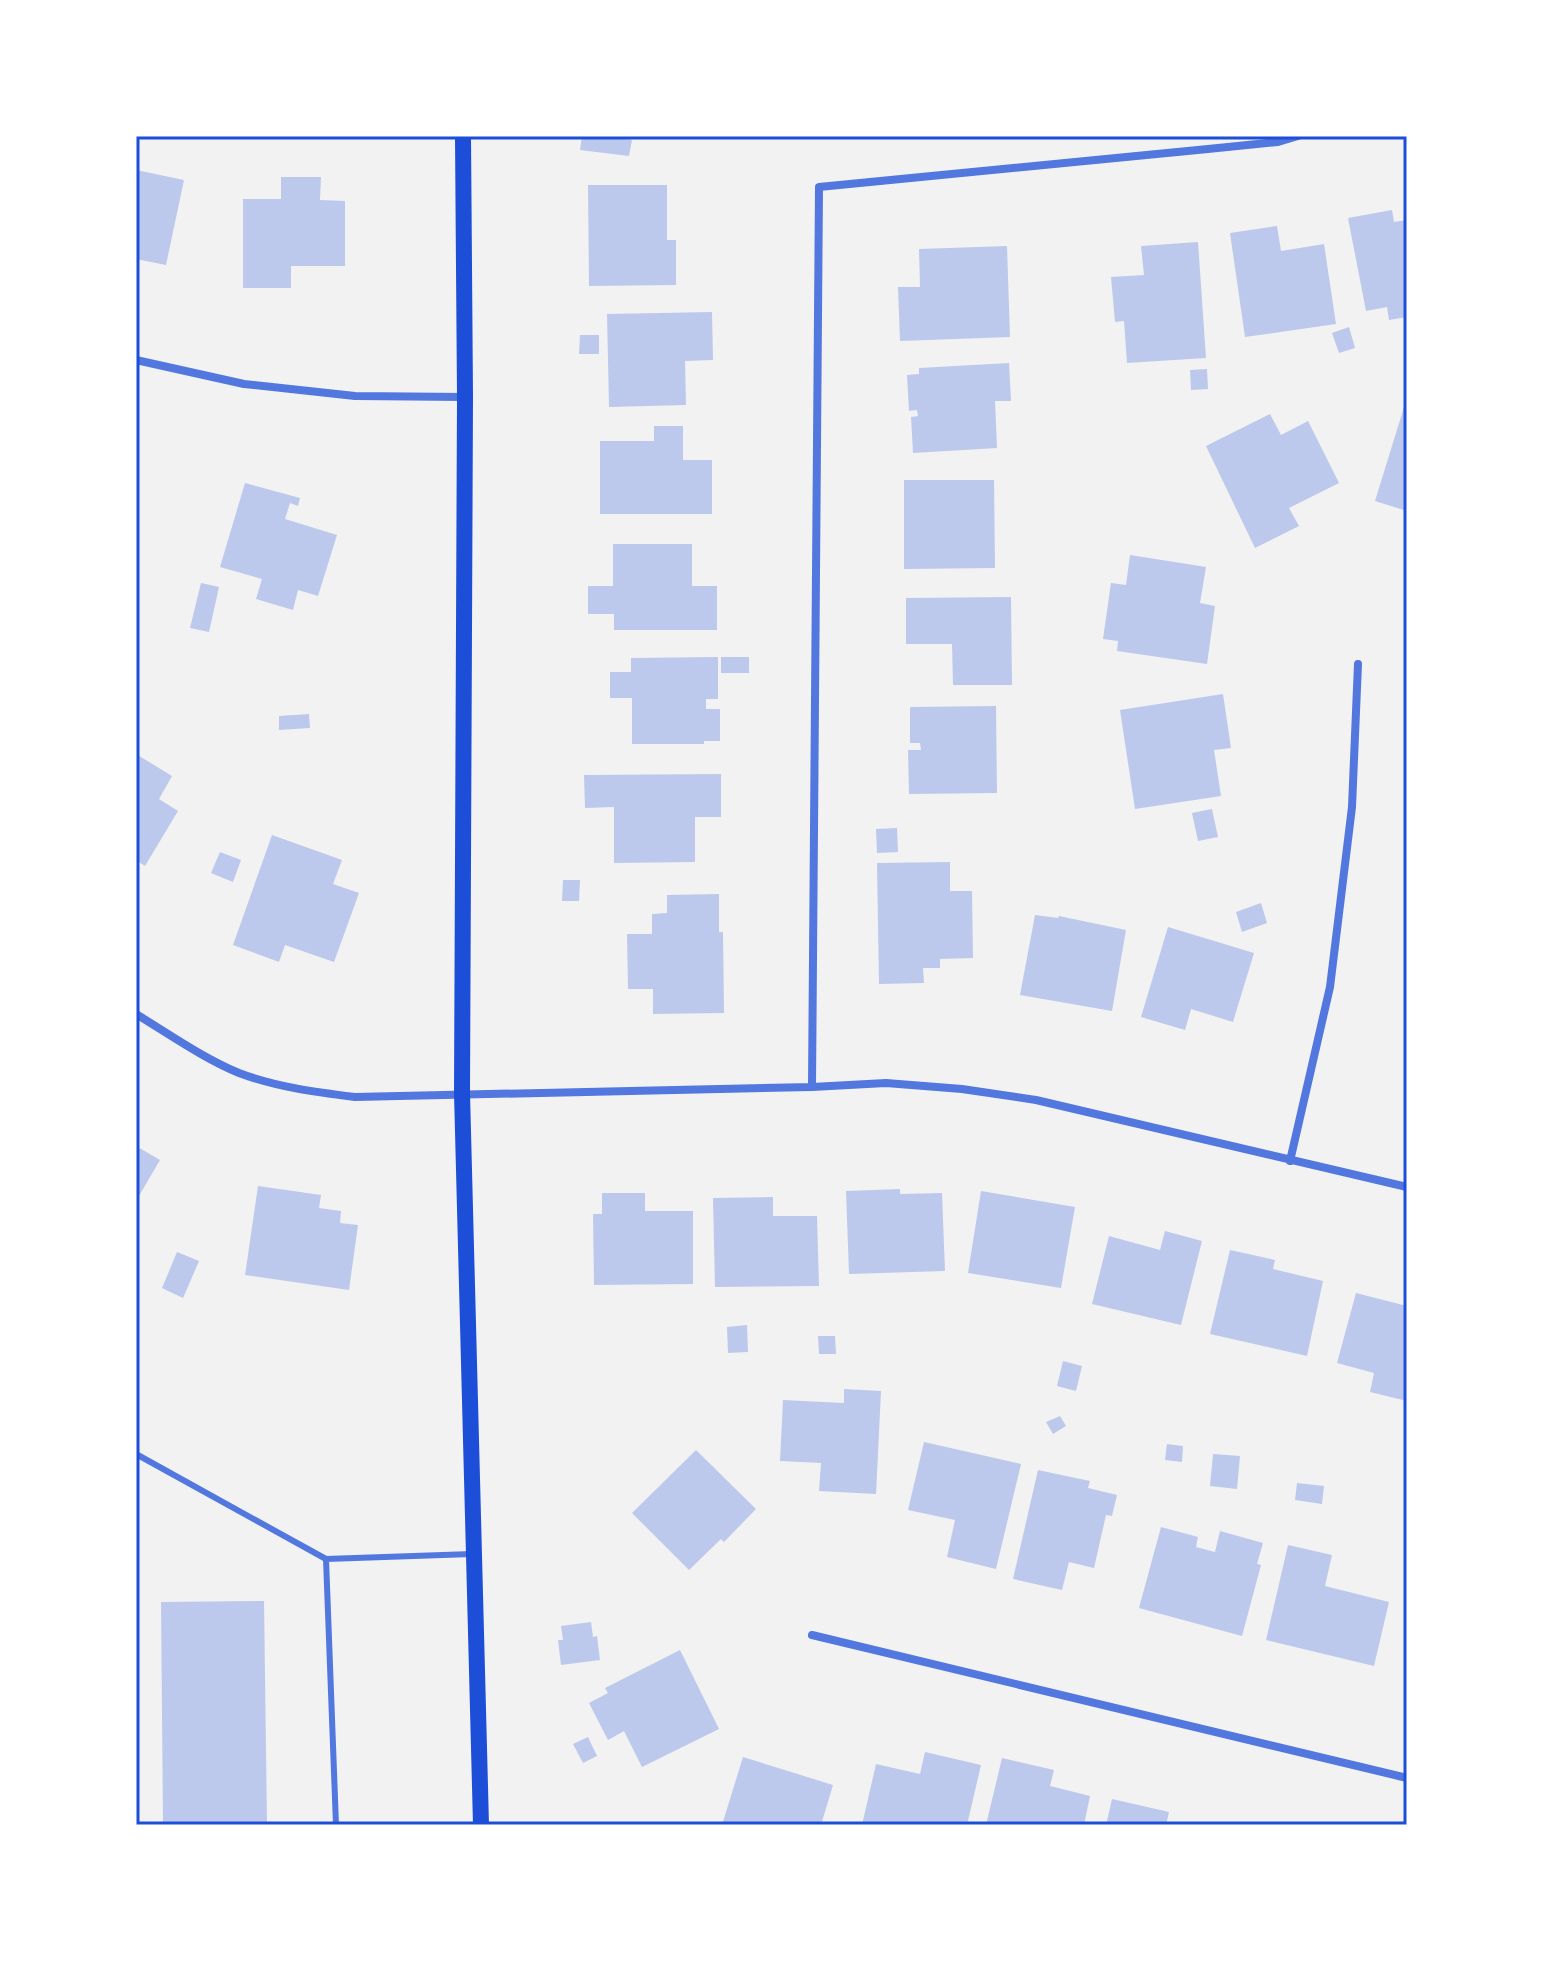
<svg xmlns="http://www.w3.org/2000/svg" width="1543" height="1961" font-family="'IBM Plex Serif',serif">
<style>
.building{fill:#bdc9ec}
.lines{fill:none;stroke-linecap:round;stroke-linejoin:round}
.service{stroke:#5277de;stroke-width:6}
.minor{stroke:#5277de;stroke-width:8}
.secondary{stroke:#1d4ed8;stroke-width:16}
.neatline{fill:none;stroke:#1d4ed8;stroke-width:3}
</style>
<rect width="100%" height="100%" fill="#f2f2f2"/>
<!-- building -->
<path class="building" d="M 582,136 L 614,136 L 632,140 L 629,156 L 580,150 Z
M 136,170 L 184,180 L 166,265 L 136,259 Z
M 281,177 L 321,177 L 320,200 L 345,201 L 345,266 L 291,266 L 291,288 L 243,288 L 243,199 L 281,199 Z
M 588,185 L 667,185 L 667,240 L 676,240 L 676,285 L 589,286 Z
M 1392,210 L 1394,222 L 1407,220 L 1407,317 L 1389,320 L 1387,307 L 1366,311 L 1348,218 Z
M 1277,226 L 1281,251 L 1324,244 L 1336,324 L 1245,337 L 1230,233 Z
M 1198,242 L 1206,358 L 1127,363 L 1124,321 L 1115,322 L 1111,277 L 1144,275 L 1141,246 Z
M 1007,246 L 1010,337 L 900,341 L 898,287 L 920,287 L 919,249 Z
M 712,312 L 713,360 L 685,361 L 686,405 L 609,407 L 607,314 Z
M 1349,327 L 1355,348 L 1339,353 L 1332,333 Z
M 580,335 L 599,335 L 599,354 L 579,354 Z
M 1009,363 L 1011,401 L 995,401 L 997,448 L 913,453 L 911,417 L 918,416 L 917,410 L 909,411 L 907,375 L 919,374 L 919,368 Z
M 1207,369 L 1208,389 L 1191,390 L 1190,370 Z
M 1404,407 L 1407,408 L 1407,511 L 1375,501 Z
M 1270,414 L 1281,435 L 1308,421 L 1339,483 L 1289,508 L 1299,526 L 1255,548 L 1206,446 Z
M 654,426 L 683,426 L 683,460 L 712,460 L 712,514 L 600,514 L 600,441 L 654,441 Z
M 904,480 L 994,480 L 995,568 L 904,569 Z
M 245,483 L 300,498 L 298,506 L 290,503 L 285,519 L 337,535 L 318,596 L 298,590 L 293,610 L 256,599 L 262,579 L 220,567 Z
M 613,544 L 692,544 L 692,586 L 717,586 L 717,630 L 614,630 L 614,614 L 588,614 L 588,586 L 613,586 Z
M 1130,555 L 1206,567 L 1200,603 L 1215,606 L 1207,664 L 1117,651 L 1118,641 L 1103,639 L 1111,583 L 1126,585 Z
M 201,583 L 219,587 L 209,632 L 190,628 Z
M 1011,597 L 1012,685 L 953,685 L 952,644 L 906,644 L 906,598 Z
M 718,657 L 718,699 L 706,699 L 706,709 L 720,709 L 720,741 L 704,741 L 704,744 L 632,744 L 632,698 L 610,698 L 610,672 L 631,672 L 631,658 Z
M 721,657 L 749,657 L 749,673 L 721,673 Z
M 1223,694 L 1231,748 L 1214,750 L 1221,796 L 1135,809 L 1120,710 Z
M 996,706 L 997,793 L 909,794 L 908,750 L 921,750 L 920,743 L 910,743 L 910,707 Z
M 309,714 L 310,728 L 279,730 L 279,716 Z
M 136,754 L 172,776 L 159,799 L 178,811 L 145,866 L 136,860 Z
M 721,774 L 721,817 L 695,817 L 695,862 L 614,863 L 614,807 L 585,808 L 584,775 Z
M 1212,809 L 1218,837 L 1198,841 L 1192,813 Z
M 897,828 L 898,852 L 877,853 L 876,829 Z
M 272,835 L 342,860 L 333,884 L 359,893 L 334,962 L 285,945 L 279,962 L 233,945 Z
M 220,852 L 241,860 L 233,882 L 211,873 Z
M 950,862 L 950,891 L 972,891 L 973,958 L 940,959 L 940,968 L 923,968 L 924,983 L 879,984 L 877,863 Z
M 563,880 L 580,880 L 579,901 L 562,901 Z
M 719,894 L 719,932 L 723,932 L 724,1013 L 653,1014 L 653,989 L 628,989 L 627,934 L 652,934 L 652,914 L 667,913 L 667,895 Z
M 1261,903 L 1267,923 L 1242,932 L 1236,912 Z
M 1035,915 L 1058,918 L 1059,916 L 1126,930 L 1112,1011 L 1020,995 Z
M 1168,927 L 1254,953 L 1233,1022 L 1191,1009 L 1185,1030 L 1141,1017 Z
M 136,1146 L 160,1160 L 136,1201 Z
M 258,1186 L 321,1195 L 319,1208 L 341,1211 L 340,1223 L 358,1225 L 349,1290 L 245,1275 Z
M 900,1189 L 900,1194 L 942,1193 L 945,1271 L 849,1274 L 846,1191 Z
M 981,1191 L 1075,1207 L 1061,1288 L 968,1273 Z
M 602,1193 L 645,1193 L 645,1211 L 693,1211 L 693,1284 L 594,1285 L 593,1214 L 602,1214 Z
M 773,1197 L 773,1216 L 817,1216 L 819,1286 L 715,1287 L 713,1198 Z
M 1165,1231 L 1202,1241 L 1181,1325 L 1092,1304 L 1109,1236 L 1160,1250 Z
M 1230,1250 L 1275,1260 L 1273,1269 L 1323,1281 L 1307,1356 L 1210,1334 Z
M 177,1252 L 199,1261 L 183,1298 L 162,1288 Z
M 1356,1293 L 1407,1306 L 1407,1401 L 1370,1392 L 1374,1373 L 1337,1363 Z
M 747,1325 L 748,1352 L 728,1353 L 727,1327 Z
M 818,1336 L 835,1336 L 836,1354 L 819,1354 Z
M 1063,1361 L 1082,1366 L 1076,1391 L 1057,1386 Z
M 844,1389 L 881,1391 L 876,1494 L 819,1491 L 821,1463 L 780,1461 L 783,1400 L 844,1403 Z
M 1060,1416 L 1066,1426 L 1053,1434 L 1046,1422 Z
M 924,1442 L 1021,1464 L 996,1569 L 947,1557 L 955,1520 L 908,1510 Z
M 1167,1444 L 1183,1446 L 1182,1462 L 1165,1460 Z
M 696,1450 L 756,1509 L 724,1542 L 721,1539 L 689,1570 L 632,1513 Z
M 1213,1454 L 1240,1456 L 1237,1489 L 1210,1486 Z
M 1038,1470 L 1090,1481 L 1088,1488 L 1117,1495 L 1112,1516 L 1106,1515 L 1094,1568 L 1069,1562 L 1062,1590 L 1013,1579 Z
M 1297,1483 L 1324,1486 L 1322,1504 L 1295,1500 Z
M 1161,1527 L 1198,1537 L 1196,1547 L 1215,1552 L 1220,1531 L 1263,1543 L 1257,1564 L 1261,1565 L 1242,1636 L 1139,1608 Z
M 1288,1545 L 1332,1555 L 1325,1586 L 1389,1602 L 1374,1666 L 1266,1640 Z
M 264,1601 L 267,1825 L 163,1825 L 161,1602 Z
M 591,1622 L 593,1637 L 597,1636 L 600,1660 L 561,1665 L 558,1640 L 563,1640 L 561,1626 Z
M 680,1650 L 719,1729 L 642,1767 L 624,1731 L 608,1740 L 589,1703 L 608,1693 L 605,1688 Z
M 588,1737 L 597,1756 L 583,1763 L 573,1744 Z
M 925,1752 L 981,1765 L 967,1825 L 862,1825 L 876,1764 L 920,1774 Z
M 743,1757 L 833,1785 L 821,1825 L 722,1825 Z
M 1002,1758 L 1054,1770 L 1050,1786 L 1090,1796 L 1084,1825 L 986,1825 Z
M 1112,1799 L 1169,1812 L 1166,1825 L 1106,1825 Z"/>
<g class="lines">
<!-- service -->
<path class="service" d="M 136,1454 L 326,1559
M 336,1825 L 326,1559 L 472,1554"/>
<!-- minor -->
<path class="minor" d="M 136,360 L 244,384 L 355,396 L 464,397
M 136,1014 C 169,1034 203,1058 239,1073 C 276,1087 315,1092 355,1097 L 812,1087 L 886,1083 L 962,1089 L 1036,1100 L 1407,1187
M 812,1087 L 819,187 L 1208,149 L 1278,142 L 1298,136
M 1290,1161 L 1330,987 L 1352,807 L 1358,664
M 812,1635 L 1407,1778"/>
<!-- secondary -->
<path class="secondary" d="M 463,136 L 465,397 L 462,1093 L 481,1825"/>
</g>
<!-- border -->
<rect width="1543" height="1961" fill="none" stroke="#ffffff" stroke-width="276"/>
<rect x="138" y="138" width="1267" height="1685" class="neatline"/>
</svg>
